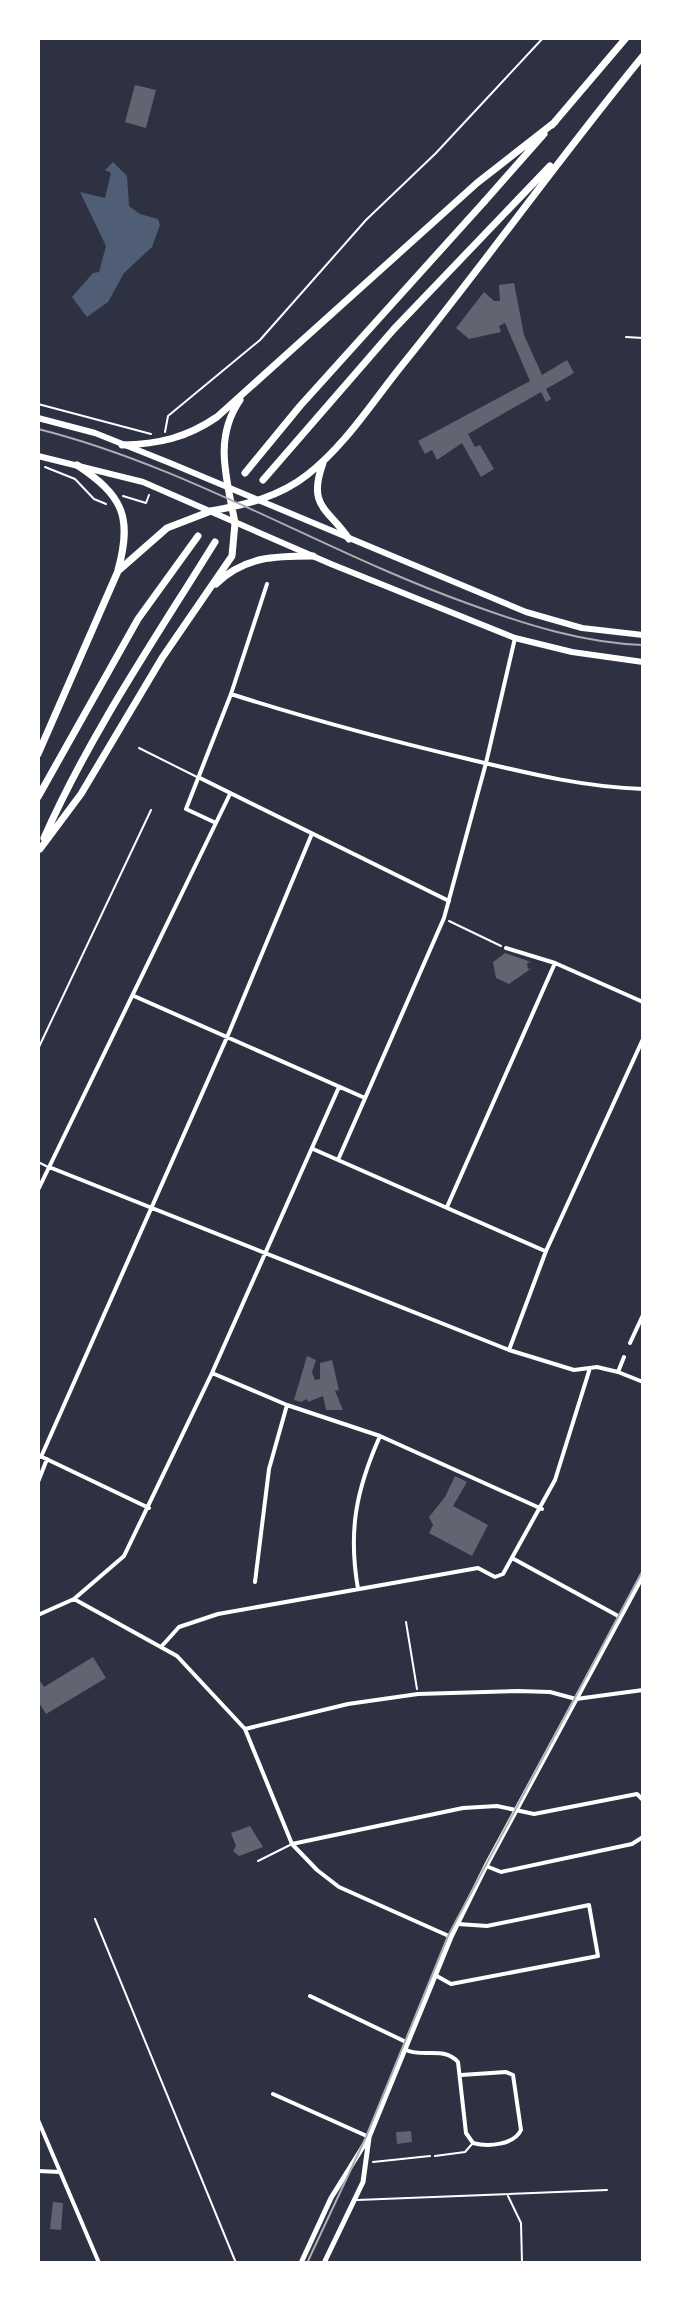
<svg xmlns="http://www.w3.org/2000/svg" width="681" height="2301" font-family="'Golos Text',sans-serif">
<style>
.water{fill:#4f5d75}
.building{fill:#626471}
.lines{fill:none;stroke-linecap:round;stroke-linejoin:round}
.path{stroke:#fff;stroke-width:2}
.service{stroke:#fff;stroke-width:2}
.minor{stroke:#fff;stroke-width:4}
.tertiary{stroke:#fff;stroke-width:5}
.secondary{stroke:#fff;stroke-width:6}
.trunk{stroke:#fff;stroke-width:7}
.motorway{stroke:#fff;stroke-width:7}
.tram{stroke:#abadb3;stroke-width:2}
</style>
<rect width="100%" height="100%" fill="#2d3142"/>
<!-- water -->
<path class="water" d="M 113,162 L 127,176 L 129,206 L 140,214 L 158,219 L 160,225 L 152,247 L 124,273 L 108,302 L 87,317 L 72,297 L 93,273 L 99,272 L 106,246 L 80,192 L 105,198 L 111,173 L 105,170 Z"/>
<!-- building -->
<path class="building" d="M 135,85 L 156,90 L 146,128 L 125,122 Z
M 514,283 L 524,335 L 542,375 L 567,360 L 574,373 L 546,389 L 551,399 L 546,402 L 541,392 L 468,434 L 475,447 L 480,445 L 494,469 L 481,477 L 462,443 L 437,460 L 432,450 L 425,454 L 418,441 L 530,381 L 505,323 L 499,326 L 501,332 L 469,339 L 456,328 L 484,292 L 494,301 L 500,301 L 499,285 Z
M 505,953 L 531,962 L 527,963 L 528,969 L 532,968 L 509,984 L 496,978 L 493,962 Z
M 307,1356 L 316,1360 L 312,1372 L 315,1380 L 320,1379 L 320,1363 L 332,1360 L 339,1390 L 335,1391 L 343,1410 L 326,1410 L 323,1396 L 308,1402 L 307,1399 L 301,1402 L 294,1400 Z
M 455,1476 L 467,1482 L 453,1506 L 488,1525 L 472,1556 L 429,1533 L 433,1525 L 429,1517 L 445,1497 Z
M 93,1657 L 106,1678 L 46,1714 L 38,1701 L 38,1678 L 44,1687 Z
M 250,1826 L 263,1847 L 239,1856 L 233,1851 L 236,1846 L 231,1833 Z
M 411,2131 L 412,2142 L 397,2144 L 396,2132 Z
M 53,2202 L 63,2203 L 61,2230 L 50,2229 Z"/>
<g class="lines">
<!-- path -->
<path class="path" d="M 38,404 L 151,434
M 165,432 L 168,416 L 260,340 L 366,220 L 436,153 L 543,38
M 45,467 L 75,479 L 94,499 L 106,504
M 123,496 L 146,503 L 149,495
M 449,921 L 501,946
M 38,1049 L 151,810
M 406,1622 L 417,1689
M 95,1919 L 236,2263
M 373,2162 L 430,2156"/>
<!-- service -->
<path class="service" d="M 626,337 L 643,338
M 139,748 L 199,778
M 38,1162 L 48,1167
M 258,1861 L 292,1844
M 435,2156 L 465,2152 L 472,2144
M 508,2196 L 521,2223 L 522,2263
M 357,2200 L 607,2190"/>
<!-- minor -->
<path class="minor" d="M 231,694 C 309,719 388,740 468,759 C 527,773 583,787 643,789
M 200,778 L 449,901
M 216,823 L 186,809 L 231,694 L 267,584
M 506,948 L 555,963 L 643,1002
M 134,996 L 365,1098
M 313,1149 L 545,1251
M 338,1160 L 444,918 L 486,763 L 515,638
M 49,1167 L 509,1350 L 574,1370 L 597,1367 L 618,1372 L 643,1382
M 38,1190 L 230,794
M 447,1207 L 555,963
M 630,1343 L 643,1315
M 509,1350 L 546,1251 L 643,1039
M 618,1372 L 624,1357
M 212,1373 L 287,1405 L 380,1436 L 542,1509
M 38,1455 L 149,1508
M 41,1457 L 228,1035 L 311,836
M 38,1482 L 47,1459
M 512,1558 L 620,1617
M 255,1582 L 269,1469 L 287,1405
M 358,1589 C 348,1531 356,1490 380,1436
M 74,1599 L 177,1656 L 245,1729 L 292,1844 L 317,1870 L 339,1887 L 451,1937
M 38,1615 L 74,1599 L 124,1556 L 212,1373 L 339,1087
M 161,1647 L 179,1627 L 218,1614 L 478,1568 L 495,1577 L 503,1574 L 555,1480 L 590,1368
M 245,1729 L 348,1704 L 418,1694 L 518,1691 L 550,1692 L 576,1699 L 643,1690
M 292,1844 L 463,1808 L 497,1806 L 534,1814 L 637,1794 L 643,1800
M 486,1866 L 501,1872 L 632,1844 L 643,1837
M 435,1975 L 451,1984 L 598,1956 L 589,1905 L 487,1926 L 458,1924
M 310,1996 L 406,2042
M 406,2050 C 424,2058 444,2046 458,2062 L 466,2133 L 473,2143 C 488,2147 514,2145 521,2130 L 513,2075 L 506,2072 L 461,2075
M 273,2094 L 369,2137
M 38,2120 L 99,2263
M 38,2171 L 60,2172"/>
<!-- tertiary -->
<path class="tertiary" d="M 301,2263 L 331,2198 L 369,2137 L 451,1937 L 486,1866 L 643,1575
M 324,2263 L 363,2182 L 369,2138"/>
<!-- secondary -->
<path class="secondary" d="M 38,418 L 95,433 L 170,463 L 526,612 L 582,628 L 643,635
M 38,456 L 143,482 L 331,564 L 515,638 L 572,652 L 643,662"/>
<!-- trunk -->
<path class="trunk" d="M 552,125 L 626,38
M 484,202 L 544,134
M 122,445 C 159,444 186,438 217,417 L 477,183 L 555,122
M 323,463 C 307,507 328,508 349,539
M 263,480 L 394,329 L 550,166
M 211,511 C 245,505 279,497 307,475 C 345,446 373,401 403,364 C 485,263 560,157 643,56
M 235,523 C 227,479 213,439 240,400"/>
<!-- motorway -->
<path class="motorway" d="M 77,465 C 122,495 133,516 118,570
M 245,473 L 300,406 L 484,202
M 216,584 C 244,556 276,556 313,556
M 38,754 L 118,571 L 167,528 L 211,511
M 38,797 L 138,619 L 198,536
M 44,838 C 90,734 155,639 215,542
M 40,849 L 81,794 L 162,658 L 232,556 L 235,523"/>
<!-- tram -->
<path class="tram" d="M 38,429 C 190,467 325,553 472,605 C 527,625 584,643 643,645
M 307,2263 L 366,2137 L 448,1936 L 643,1570"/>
</g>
<!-- border -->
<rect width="681" height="2301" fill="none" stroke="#ffffff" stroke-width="80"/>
</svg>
